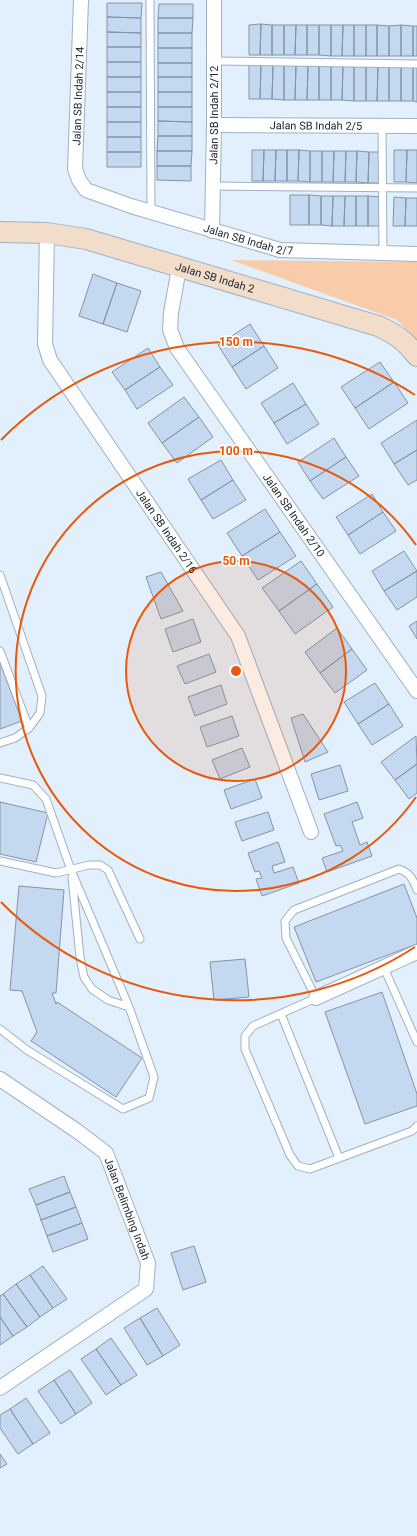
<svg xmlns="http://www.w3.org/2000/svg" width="417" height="1536" font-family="Roboto,sans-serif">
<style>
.green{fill:#f9cca9}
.building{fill:#c4d8ef;stroke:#8194a9}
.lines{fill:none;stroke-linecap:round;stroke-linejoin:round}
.lane-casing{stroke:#9eb1c7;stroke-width:9}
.street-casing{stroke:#9eb1c7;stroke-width:16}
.secondary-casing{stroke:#9eb1c7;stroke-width:22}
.lane{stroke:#fff;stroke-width:7}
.street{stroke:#fff;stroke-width:14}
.secondary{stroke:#f2ddca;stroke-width:20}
.ring{fill:none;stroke:#e8590c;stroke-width:2}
.labels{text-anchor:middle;stroke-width:3.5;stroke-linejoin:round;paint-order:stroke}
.street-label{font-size:11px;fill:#222932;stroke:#fff}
.centre{fill:#e8590c;stroke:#fff;stroke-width:2}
.ring-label{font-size:12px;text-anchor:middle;font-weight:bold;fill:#e8590c;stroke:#fff;stroke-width:3.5;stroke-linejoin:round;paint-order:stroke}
</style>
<rect width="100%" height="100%" fill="#e2effd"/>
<!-- green -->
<path class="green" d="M 231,260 L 417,262 L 417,340 L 397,320 Z"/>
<!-- building -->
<path class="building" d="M 107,3 L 142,3 L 141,18 L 107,17 Z
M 159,4 L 193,4 L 193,18 L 158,18 Z
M 107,17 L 141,18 L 141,33 L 107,32 Z
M 158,18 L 193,18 L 192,33 L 158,33 Z
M 261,24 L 260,55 L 249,55 L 249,25 Z
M 261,24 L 272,25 L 272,55 L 260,55 Z
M 272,25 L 284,25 L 284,55 L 272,55 Z
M 284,25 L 296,25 L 295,55 L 284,55 Z
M 296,25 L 307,25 L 307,55 L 295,55 Z
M 307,25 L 319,25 L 319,55 L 307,55 Z
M 319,25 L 331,25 L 331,56 L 319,55 Z
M 331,25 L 343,25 L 342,56 L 331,56 Z
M 343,25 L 354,25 L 354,56 L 342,56 Z
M 354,25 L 366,25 L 366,56 L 354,56 Z
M 366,25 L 377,25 L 377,56 L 366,56 Z
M 377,25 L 389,26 L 389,56 L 377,56 Z
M 401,25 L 401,56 L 389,56 L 389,26 Z
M 401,25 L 413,26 L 413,56 L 401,56 Z
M 413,26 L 417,26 L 417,56 L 413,56 Z
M 107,32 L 141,33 L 141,47 L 107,47 Z
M 158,33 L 192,33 L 192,48 L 158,48 Z
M 107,47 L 141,47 L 141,62 L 107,62 Z
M 158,48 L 192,48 L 192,63 L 158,63 Z
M 107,62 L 141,62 L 141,77 L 107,77 Z
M 158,63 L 192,63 L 192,77 L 158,77 Z
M 249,65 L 261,65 L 260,99 L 249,99 Z
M 261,65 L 273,65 L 272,99 L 260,99 Z
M 273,65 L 284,65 L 284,100 L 272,99 Z
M 284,65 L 296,65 L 295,100 L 284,100 Z
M 296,65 L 308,66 L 307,100 L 295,100 Z
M 308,66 L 319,66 L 319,100 L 307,100 Z
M 319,66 L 331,66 L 331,100 L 319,100 Z
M 331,66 L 343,66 L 342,100 L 331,100 Z
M 343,66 L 354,66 L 354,101 L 342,100 Z
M 354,66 L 366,66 L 366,101 L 354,101 Z
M 366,66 L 378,67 L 377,101 L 366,101 Z
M 378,67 L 389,67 L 389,101 L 377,101 Z
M 389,67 L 401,67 L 401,101 L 389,101 Z
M 401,67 L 413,67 L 413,101 L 401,101 Z
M 413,67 L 417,67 L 417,102 L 413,101 Z
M 107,77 L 141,77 L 141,92 L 107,92 Z
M 158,77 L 192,77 L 192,92 L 158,92 Z
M 107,92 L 141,92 L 141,107 L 107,107 Z
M 158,92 L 192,92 L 192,107 L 158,107 Z
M 107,107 L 141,107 L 141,122 L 107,122 Z
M 158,107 L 192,107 L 192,122 L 158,121 Z
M 158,121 L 192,122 L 192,136 L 158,136 Z
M 107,122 L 141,122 L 141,137 L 107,137 Z
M 158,136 L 192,136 L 192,151 L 157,151 Z
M 107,137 L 141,137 L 141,152 L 107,152 Z
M 252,150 L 264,150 L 263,181 L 252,181 Z
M 264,150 L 276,150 L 275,181 L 263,181 Z
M 276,150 L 287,150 L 287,181 L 275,181 Z
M 287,150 L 299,150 L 298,181 L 287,181 Z
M 299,150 L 310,151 L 310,182 L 298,181 Z
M 394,150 L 407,150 L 406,182 L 394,182 Z
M 407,150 L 417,150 L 417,183 L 406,182 Z
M 157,151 L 192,151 L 191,166 L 157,166 Z
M 310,151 L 322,151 L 322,182 L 310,182 Z
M 322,151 L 334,151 L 333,182 L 322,182 Z
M 334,151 L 346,151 L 345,182 L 333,182 Z
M 346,151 L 357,151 L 356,182 L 345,182 Z
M 357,151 L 369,152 L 368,183 L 356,182 Z
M 107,152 L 141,152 L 141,167 L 107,167 Z
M 369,152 L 380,152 L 380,183 L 368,183 Z
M 157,166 L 191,166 L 191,181 L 157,180 Z
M 290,195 L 309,195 L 309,225 L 290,225 Z
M 309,195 L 321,196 L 321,225 L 309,225 Z
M 321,196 L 333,196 L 332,226 L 321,225 Z
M 333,196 L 345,196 L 344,226 L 332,226 Z
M 345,196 L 356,196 L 356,226 L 344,226 Z
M 356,196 L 368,196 L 368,226 L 356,226 Z
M 368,196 L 380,197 L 379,226 L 368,226 Z
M 394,197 L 406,198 L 405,226 L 393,226 Z
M 406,198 L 417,198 L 417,226 L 405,226 Z
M 93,274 L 117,283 L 103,324 L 79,316 Z
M 117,283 L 141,291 L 127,332 L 103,324 Z
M 250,324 L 264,346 L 232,367 L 218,345 Z
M 264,346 L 278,368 L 246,389 L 232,367 Z
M 148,348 L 160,367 L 125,390 L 112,372 Z
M 380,362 L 394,382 L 355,408 L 341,387 Z
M 160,367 L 173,385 L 137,409 L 125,390 Z
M 394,382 L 408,403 L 369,429 L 355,408 Z
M 293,383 L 306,404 L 274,423 L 261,403 Z
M 184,397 L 199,417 L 162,443 L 148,423 Z
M 306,404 L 319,424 L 287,444 L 274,423 Z
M 199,417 L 213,437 L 177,463 L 162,443 Z
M 417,420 L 417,450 L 394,464 L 381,443 Z
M 334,438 L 346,457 L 310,481 L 298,462 Z
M 417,450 L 417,480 L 408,485 L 394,464 Z
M 346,457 L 359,476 L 323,499 L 310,481 Z
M 221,460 L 233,480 L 201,500 L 188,479 Z
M 233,480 L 246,500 L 213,519 L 201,500 Z
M 372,494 L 383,512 L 348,535 L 336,517 Z
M 265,509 L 280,532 L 242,556 L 227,533 Z
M 383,512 L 396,531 L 360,554 L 348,535 Z
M 280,532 L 296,556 L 258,580 L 242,556 Z
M 404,551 L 417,571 L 384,591 L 372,571 Z
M 301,561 L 317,584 L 279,611 L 262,588 Z
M 417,571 L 417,597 L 397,610 L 384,591 Z
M 161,572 L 183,611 L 161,619 L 146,577 Z
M 317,584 L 333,607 L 295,634 L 279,611 Z
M 193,619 L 201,642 L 173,652 L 165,629 Z
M 417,621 L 417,639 L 409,626 Z
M 337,628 L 352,649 L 320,673 L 305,652 Z
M 352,649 L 367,670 L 335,693 L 320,673 Z
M 209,654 L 216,672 L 185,684 L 177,666 Z
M 0,663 L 22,721 L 0,729 Z
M 375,683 L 389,704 L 358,724 L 344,702 Z
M 221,685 L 227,704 L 195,716 L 188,697 Z
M 389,704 L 403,726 L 372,745 L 358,724 Z
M 303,714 L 328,752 L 305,762 L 291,718 Z
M 232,716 L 239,736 L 207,747 L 200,727 Z
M 416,736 L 417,764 L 395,780 L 381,762 Z
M 242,748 L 250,767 L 220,779 L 212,760 Z
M 417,764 L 417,793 L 409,799 L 395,780 Z
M 340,765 L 348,791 L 319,800 L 311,774 Z
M 255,779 L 262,798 L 231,809 L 224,790 Z
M 0,802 L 48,813 L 36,862 L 0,854 Z
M 357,802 L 363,818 L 352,822 L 360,845 L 367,842 L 372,856 L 327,872 L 322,858 L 343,851 L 340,845 L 336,846 L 324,814 Z
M 268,812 L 274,830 L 242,841 L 235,822 Z
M 278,842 L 285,862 L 272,866 L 274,873 L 293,867 L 299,883 L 262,896 L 256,879 L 262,878 L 259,871 L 255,872 L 248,853 Z
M 404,884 L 417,918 L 417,944 L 316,982 L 294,927 Z
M 19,886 L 64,890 L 56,993 L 52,993 L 56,1004 L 57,1002 L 142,1058 L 116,1097 L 31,1041 L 37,1032 L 22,991 L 10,990 Z
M 245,959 L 249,997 L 214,1000 L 210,962 Z
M 382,992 L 417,1094 L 417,1106 L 365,1124 L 325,1012 Z
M 64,1176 L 70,1192 L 36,1205 L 29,1189 Z
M 70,1192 L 76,1207 L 41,1220 L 36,1205 Z
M 76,1207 L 82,1223 L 47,1236 L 41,1220 Z
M 82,1223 L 88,1239 L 53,1252 L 47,1236 Z
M 194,1246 L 206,1282 L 183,1290 L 171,1253 Z
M 43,1266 L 67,1299 L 53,1308 L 30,1275 Z
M 30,1275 L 53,1308 L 40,1317 L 16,1284 Z
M 16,1284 L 40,1317 L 27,1327 L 3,1294 Z
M 3,1294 L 27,1327 L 13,1336 L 0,1317 L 0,1296 Z
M 157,1308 L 180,1345 L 163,1356 L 140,1318 Z
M 0,1317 L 13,1336 L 0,1345 Z
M 140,1318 L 163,1356 L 147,1365 L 124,1328 Z
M 111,1338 L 137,1375 L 121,1385 L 96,1349 Z
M 96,1349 L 121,1385 L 106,1395 L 81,1359 Z
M 70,1370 L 92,1403 L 76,1414 L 54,1380 Z
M 54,1380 L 76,1414 L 61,1424 L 38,1391 Z
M 26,1398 L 50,1433 L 33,1444 L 10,1409 Z
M 10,1409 L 33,1444 L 18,1454 L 0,1428 L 0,1415 Z
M 0,1454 L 7,1464 L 0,1468 Z"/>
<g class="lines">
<!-- lane casing -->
<g class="lane-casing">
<path id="lane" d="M 150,0 L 151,212
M 214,61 L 417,64
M 382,126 L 383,254
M 213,186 L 417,188
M 0,575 L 42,696 L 40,713 L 29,728 L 15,738 L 0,743
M 0,651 L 29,728
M 0,778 L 33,785 L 46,799 L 71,870 L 129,1007 L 154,1077 L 149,1098 L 123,1109 L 27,1050 L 0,1029
M 0,861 L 56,873 L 89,865 L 100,865 L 108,870 L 140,939
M 72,878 L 80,957 L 84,977 L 92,989 L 108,1000 L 129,1007
M 417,890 C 413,879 410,873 399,869 L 294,910 L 285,921 L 286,938 L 316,998 L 253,1026 L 245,1036 L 245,1049 L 290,1155 L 298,1166 L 310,1169 L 412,1131 L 417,1126
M 384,968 L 417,1042
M 281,1014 L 339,1158"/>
</g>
<!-- street casing -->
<g class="street-casing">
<g id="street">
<path id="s1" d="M 81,0 L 75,169 L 79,180 L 86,190 L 131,206 L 280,250 L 417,254"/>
<path id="s2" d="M 214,125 L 417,126"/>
<path id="s3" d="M 212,231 L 214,125 L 214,0"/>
<path id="s4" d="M 47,233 L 45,344 L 50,360 L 238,636 L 311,832"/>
<path id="s5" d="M 179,268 L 171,313 L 170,330 L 177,348 L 417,691"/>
<path d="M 316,998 L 417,952"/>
<path id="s6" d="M 0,1079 L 77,1131 L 106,1153 L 148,1263 L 146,1289 L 0,1388"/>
</g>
</g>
<!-- secondary casing -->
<g class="secondary-casing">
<g id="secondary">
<path id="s7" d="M 0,232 L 47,233 L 86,239 L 378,326 C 396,334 404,340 417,356"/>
</g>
</g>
<!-- lane -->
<use href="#lane" class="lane"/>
<!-- street -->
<use href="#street" class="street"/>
<!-- secondary -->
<use href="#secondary" class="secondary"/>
</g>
<!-- distance rings -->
<circle cx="236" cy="671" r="110" fill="#e8590c" fill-opacity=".12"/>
<g class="ring">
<circle cx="236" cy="671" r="110"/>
<path d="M416 797A220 220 0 1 1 416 545"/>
<path d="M415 947A329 329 0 0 1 1 902M1 440A329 329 0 0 1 415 395"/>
</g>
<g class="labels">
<!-- street labels -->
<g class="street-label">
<text transform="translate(78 96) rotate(-88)" y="4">Jalan SB Indah 2/14</text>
<text dy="4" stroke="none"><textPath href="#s3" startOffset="116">Jalan SB Indah 2/12</textPath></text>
<text dy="4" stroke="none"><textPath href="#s2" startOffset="102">Jalan SB Indah 2/5</textPath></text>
<text dy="4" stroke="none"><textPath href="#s1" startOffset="363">Jalan SB Indah 2/7</textPath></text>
<text dy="4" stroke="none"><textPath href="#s7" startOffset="221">Jalan SB Indah 2</textPath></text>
<text dy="4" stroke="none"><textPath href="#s5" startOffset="286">Jalan SB Indah 2/10</textPath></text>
<text dy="4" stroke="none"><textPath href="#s4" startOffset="335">Jalan SB Indah 2/16</textPath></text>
<text dy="4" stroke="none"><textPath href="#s6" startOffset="189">Jalan Belimbing Indah</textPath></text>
</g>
</g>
<circle cx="236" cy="671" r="6" class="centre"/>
<g class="ring-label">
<text x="236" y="346">150 m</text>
<text x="236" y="455">100 m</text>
<text x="236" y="565">50 m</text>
</g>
</svg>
